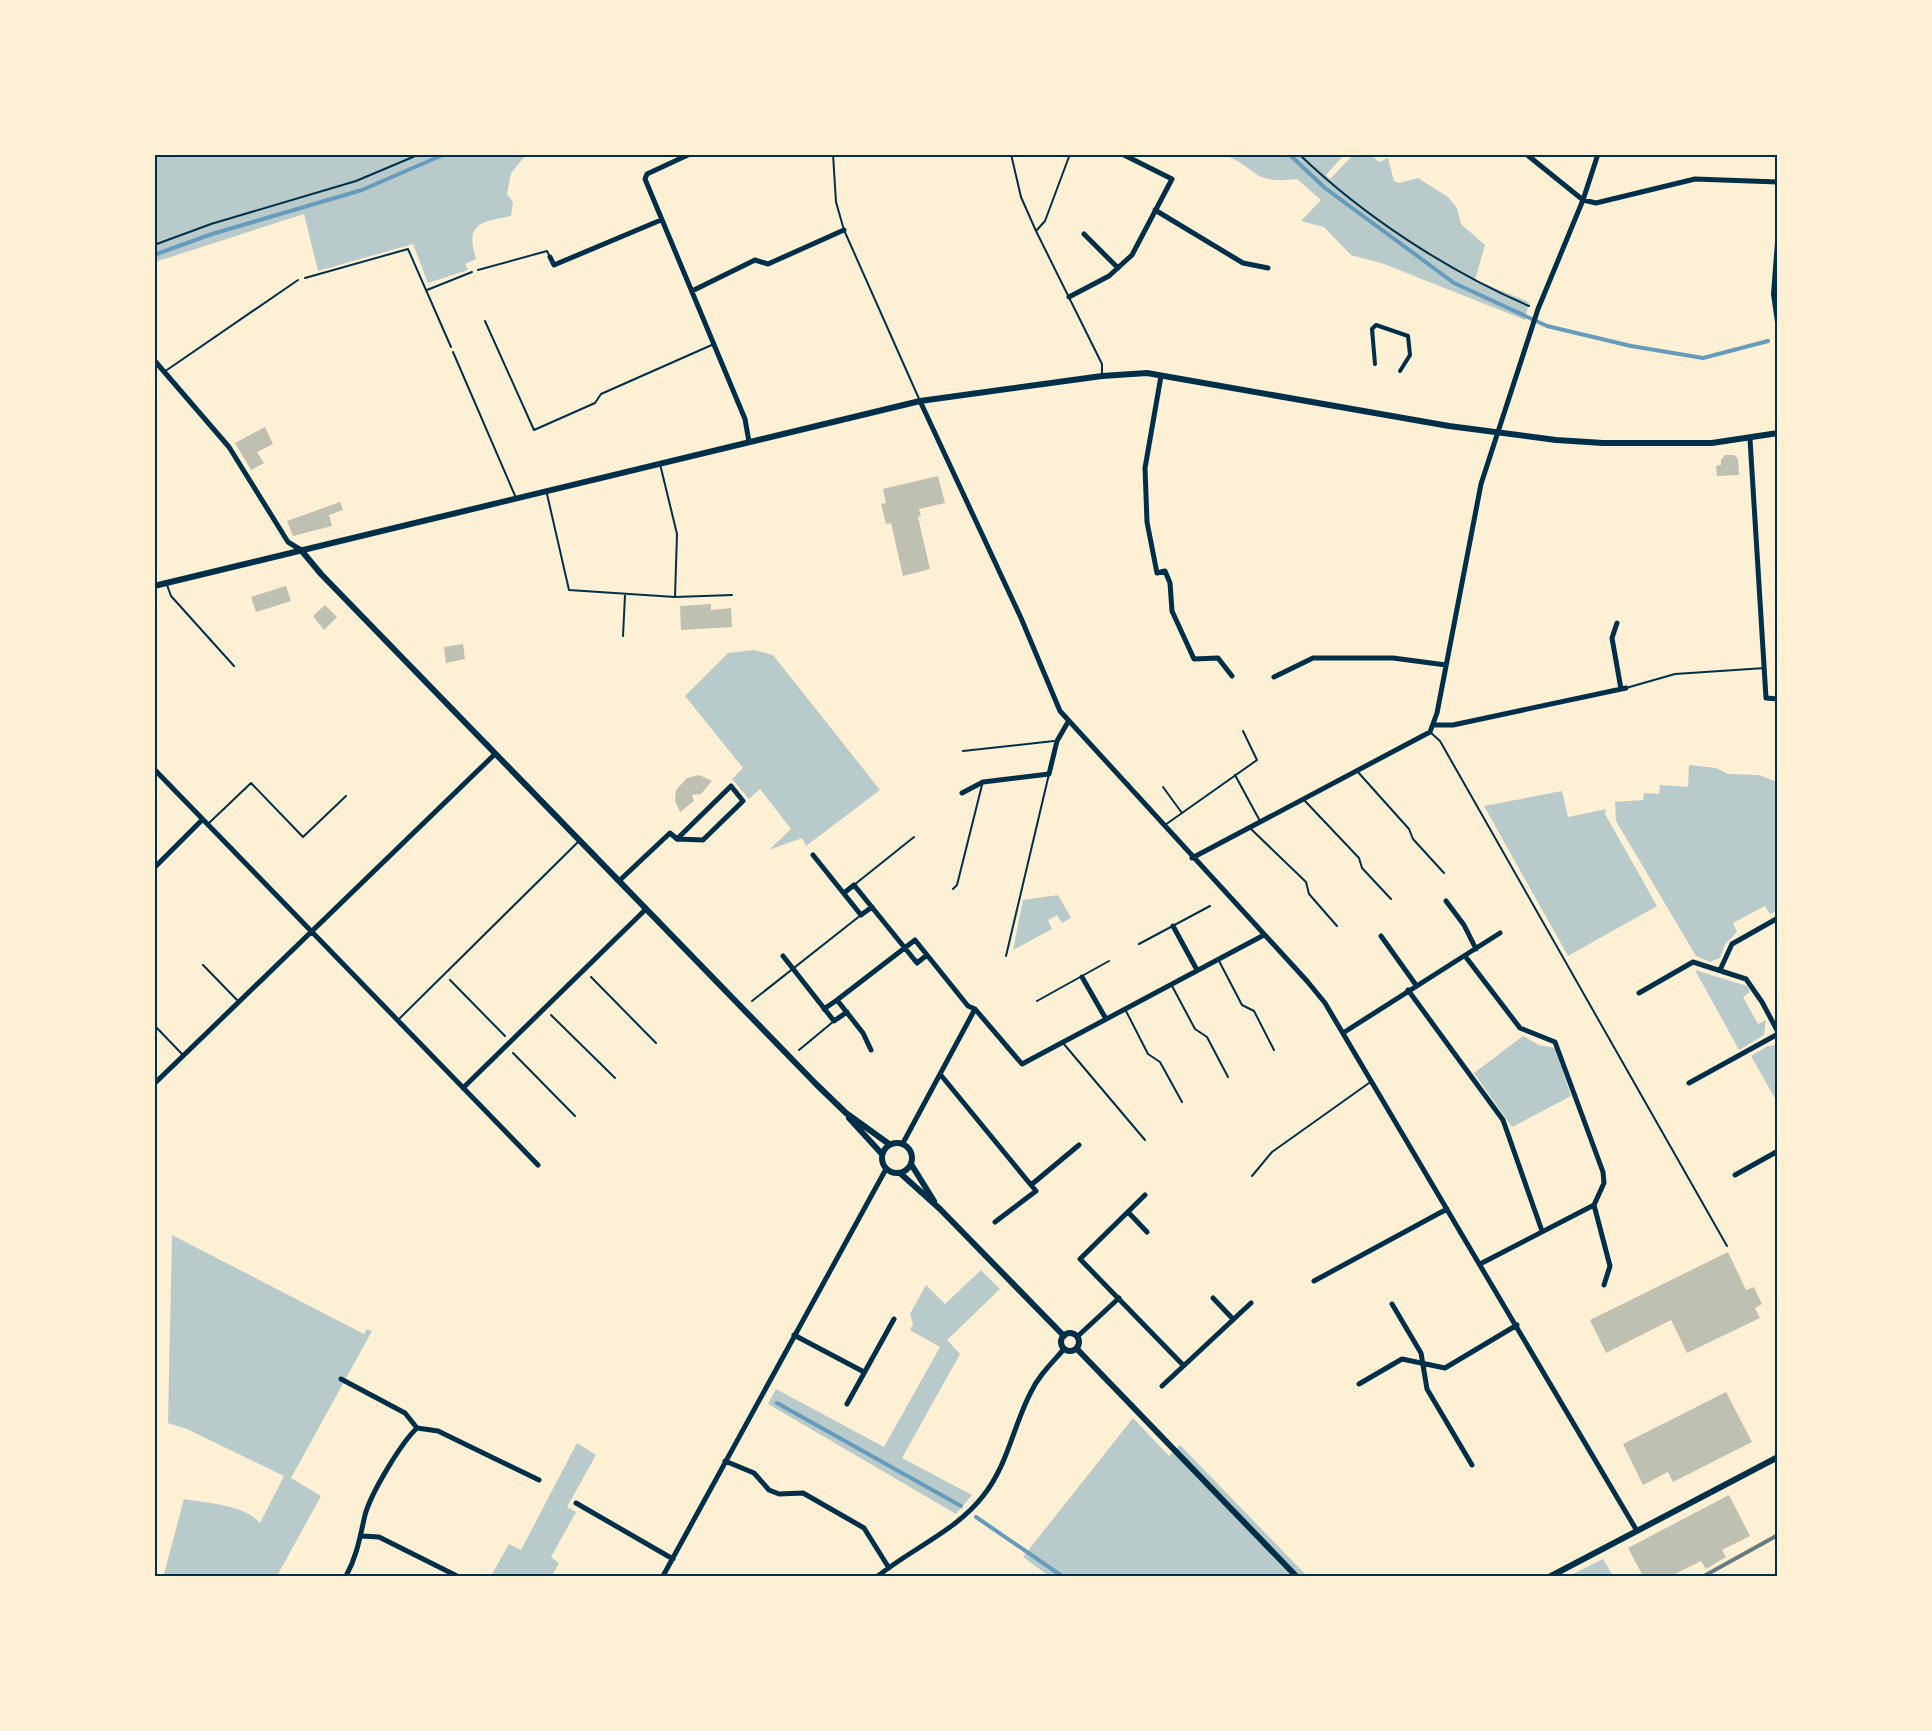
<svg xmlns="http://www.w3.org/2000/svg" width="1932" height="1731" font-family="'Crimson Pro',serif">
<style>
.green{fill:#b9caca}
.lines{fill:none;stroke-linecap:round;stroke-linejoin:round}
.stream{stroke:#669bbc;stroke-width:4}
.building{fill:#bec0b2}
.path{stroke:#003049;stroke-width:2}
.service{stroke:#003049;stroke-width:2}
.pedestrian{stroke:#003049;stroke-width:4}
.minor{stroke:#003049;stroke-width:5}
.tertiary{stroke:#003049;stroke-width:6}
.rail{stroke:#657d81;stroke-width:4}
.neatline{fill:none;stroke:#003049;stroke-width:2}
</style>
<rect width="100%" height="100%" fill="#fdf0d5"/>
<!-- green -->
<path class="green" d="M 154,155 L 526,155 L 511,173 L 507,194 L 513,202 L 511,216 C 479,222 465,224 476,259 L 465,264 L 468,270 L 428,283 L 413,244 L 318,271 L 304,214 L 155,262 Z
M 1225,155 L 1344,155 L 1326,175 L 1330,179 L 1353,155 L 1371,155 L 1379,162 L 1388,158 L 1394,181 L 1399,183 L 1418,178 L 1448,197 L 1457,208 L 1461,224 L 1485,245 L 1475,280 L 1529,302 L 1525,320 L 1384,264 L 1351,255 L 1324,227 L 1301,221 L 1321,200 L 1297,179 C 1250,184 1261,170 1225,155 Z
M 754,650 L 773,655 L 880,790 L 806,846 L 802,838 L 769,850 L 791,829 L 760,789 L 749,799 L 732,779 L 743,768 L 685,696 L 728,653 Z
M 1689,765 L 1716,768 L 1728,774 L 1759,775 L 1777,782 L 1777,911 L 1770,914 L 1765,906 L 1733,923 L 1737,932 L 1725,944 L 1720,958 L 1710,962 L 1696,956 L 1616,821 L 1615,802 L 1643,800 L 1644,793 L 1659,794 L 1660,785 L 1688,787 Z
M 1562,791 L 1568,817 L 1606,809 L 1605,814 L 1657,906 L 1568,956 L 1484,806 Z
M 1058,895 L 1071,918 L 1062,923 L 1057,915 L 1048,920 L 1052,929 L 1013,950 L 1023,900 Z
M 1695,970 L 1747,986 L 1750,992 L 1743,997 L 1758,1024 L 1766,1020 L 1764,1035 L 1739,1050 Z
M 1523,1036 L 1539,1045 L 1555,1048 L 1571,1096 L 1512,1127 L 1474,1073 Z
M 1776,1045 L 1778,1046 L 1777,1102 L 1751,1056 L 1768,1046 Z
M 172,1235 L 364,1334 L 367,1329 L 372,1331 L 291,1478 L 321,1496 L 277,1576 L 164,1574 L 184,1499 C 207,1503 245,1505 260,1523 L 284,1476 L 187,1429 L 168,1423 Z
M 981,1270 L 1000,1289 L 947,1340 L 960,1354 L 902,1458 L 972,1495 L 956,1514 L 768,1404 L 776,1389 L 884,1447 L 940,1347 L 910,1330 L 913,1324 L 910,1314 L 926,1285 L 945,1304 Z
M 1133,1418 L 1169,1456 L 1180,1445 L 1307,1576 L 1049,1576 L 1023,1557 Z
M 577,1443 L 596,1455 L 567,1507 L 576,1512 L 551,1557 L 559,1563 L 552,1576 L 491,1576 L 509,1544 L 521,1550 Z
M 1603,1559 L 1613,1576 L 1569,1576 Z"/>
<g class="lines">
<!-- stream -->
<path class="stream" d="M 1289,154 L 1325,188 L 1454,283 L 1547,326 L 1631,346 L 1703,358 L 1768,341
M 154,255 L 212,234 L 362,190 L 445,154
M 777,1403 L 961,1506
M 976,1517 L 1062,1576"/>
</g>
<!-- building -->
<path class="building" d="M 265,427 L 273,444 L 257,452 L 264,463 L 251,470 L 235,443 Z
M 1725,455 L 1734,455 L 1738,459 L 1739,475 L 1717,476 L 1716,466 L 1721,465 L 1721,460 Z
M 938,476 L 945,503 L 919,509 L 921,516 L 918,517 L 930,569 L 903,576 L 891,523 L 886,524 L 881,504 L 886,503 L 883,489 Z
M 340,502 L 343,510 L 329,515 L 332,526 L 293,536 L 287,521 Z
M 286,586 L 291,601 L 256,612 L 251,597 Z
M 711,604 L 711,610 L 731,608 L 732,627 L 681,630 L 680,606 Z
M 325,605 L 337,617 L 324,630 L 313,616 Z
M 463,644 L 465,659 L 446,663 L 444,647 Z
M 699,775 L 712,781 L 701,794 L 692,795 L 694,801 L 680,812 L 675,801 L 676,790 L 687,778 Z
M 1728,1252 L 1746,1290 L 1754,1287 L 1758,1296 L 1762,1304 L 1755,1308 L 1760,1318 L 1687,1353 L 1671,1320 L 1606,1353 L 1590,1320 Z
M 1726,1392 L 1752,1442 L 1673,1482 L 1668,1472 L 1643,1485 L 1623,1444 Z
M 1729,1495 L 1750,1536 L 1722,1550 L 1726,1557 L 1706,1569 L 1701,1561 L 1671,1576 L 1643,1576 L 1628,1548 Z"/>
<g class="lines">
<!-- path -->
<path class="path" d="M 1299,154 C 1363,216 1448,271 1529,306
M 154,245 L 211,224 L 356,181 L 420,154
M 305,278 L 408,249 L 451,347
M 427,290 L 472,272
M 591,977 L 656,1043
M 450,980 L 505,1036
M 551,1015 L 615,1078
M 513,1053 L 575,1116
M 154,1575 L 158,1576"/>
<!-- service -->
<path class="service" d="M 833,154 L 836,202 L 844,230 L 920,401
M 1011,154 L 1021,197 L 1036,231 L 1102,364 L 1102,376
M 1036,231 L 1045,221 L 1070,154
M 478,270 L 547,251 L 550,257
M 485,321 L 534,430 L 595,403 L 601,394 L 714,344
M 453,352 L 516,498
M 164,372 L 298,280
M 660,464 L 677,534 L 675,597
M 547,494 L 569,590 L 675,597 L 732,595
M 167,585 L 171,596 L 234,666
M 623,636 L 625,595
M 1626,688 L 1675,674 L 1765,668
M 1430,732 L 1440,741 L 1727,1246
M 963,751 L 1054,741
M 1357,771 L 1409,829 L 1413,839 L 1444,873
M 1235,775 L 1260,821
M 1163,787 L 1182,813 L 1257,760 L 1243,731
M 1305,801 L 1359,858 L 1362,868 L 1391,899
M 209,823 L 251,783 L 303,837 L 346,796
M 1165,825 L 1182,813
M 1251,829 L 1306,882 L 1309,894 L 1337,926
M 854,885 L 914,837
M 953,889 L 957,885 L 982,785
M 1139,944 L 1210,906
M 1006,956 L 1049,774
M 1218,959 L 1242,1005 L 1254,1011 L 1274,1050
M 203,965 L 239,1002
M 1171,984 L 1195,1029 L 1207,1037 L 1228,1077
M 752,1001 L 861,915
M 1037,1001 L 1109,961
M 1126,1011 L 1148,1054 L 1160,1062 L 1182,1102
M 397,1021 L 579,841
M 154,1025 L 182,1054
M 1063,1043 L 1145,1140
M 799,1050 L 834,1021
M 1252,1176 L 1272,1152 L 1369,1083"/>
<!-- pedestrian -->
<path class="pedestrian" d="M 1375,364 L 1372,329 L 1376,325 L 1408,336 L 1410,355 L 1400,371"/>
<!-- minor -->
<path class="minor" d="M 690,154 L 647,174 L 645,179 L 745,419 L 749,442
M 1526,154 L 1583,200 L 1596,203 L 1695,179 L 1778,182
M 1155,210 L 1243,263 L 1268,268
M 1084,234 L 1118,268
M 550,257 L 554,265 L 661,220
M 692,291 L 755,260 L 768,264 L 844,230
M 1069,297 L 1109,276 L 1132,255 L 1172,179 L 1122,154
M 154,360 L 229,447 L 288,542 L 301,550
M 1161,376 L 1145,468 L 1147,522 L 1157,573 L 1165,571 L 1170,583 L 1172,611 L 1194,659 L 1218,658 L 1232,676
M 920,401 L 1021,618 L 1060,711 L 1307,981 L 1325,1003 L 1637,1531
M 1750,439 L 1766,698 L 1778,699
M 1617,623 L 1612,638 L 1621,689
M 1274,677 L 1313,658 L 1393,658 L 1446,665
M 1434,725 L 1453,725 L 1626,688
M 154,769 L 538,1165
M 962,793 L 983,782 L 1049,774 L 1057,741 L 1068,722
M 813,855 L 861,915 L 872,907
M 1192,858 L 1430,732 L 1437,713 L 1481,484 L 1538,309 L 1583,200 L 1598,154
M 154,868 L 202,820
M 619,881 L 670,833 L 677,839 L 703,840 L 743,801 L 731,786 L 677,839
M 844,893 L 854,885 L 917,963 L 927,955
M 1446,901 L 1464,925 L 1476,949
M 1173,926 L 1197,970
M 1381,936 L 1416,985
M 783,956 L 834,1021 L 847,1012
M 1465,956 L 1520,1028 L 1555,1042 L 1603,1172 L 1604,1183 L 1594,1205 L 1480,1264
M 1720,970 L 1732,944 L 1778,918
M 1082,977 L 1106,1019
M 1408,990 L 1503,1120 L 1542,1231
M 1639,993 L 1693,962 L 1746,979 L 1762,1002 L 1778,1032
M 824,1009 L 837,1000
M 1343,1033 L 1500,933
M 871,1050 L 863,1033 L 837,1000 L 915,940 L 968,1006 L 975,1009 L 1022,1064 L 1264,935
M 940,1074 L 1031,1185
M 1689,1083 L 1778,1034
M 154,1084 L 495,754
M 463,1088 L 645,910
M 903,1143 L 975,1009
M 1735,1175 L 1778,1151
M 1145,1195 L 1080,1259 L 1183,1365
M 1594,1205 L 1610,1266 L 1604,1285
M 1128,1212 L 1147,1232
M 995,1222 L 1036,1191 L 1031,1185 L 1079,1145
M 1314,1281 L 1447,1209
M 1213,1298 L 1232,1318
M 1392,1304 L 1421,1353 L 1427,1389 L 1472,1465
M 794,1335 L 864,1372
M 1078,1336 L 1119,1298
M 341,1379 L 405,1413 L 417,1428 L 438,1431 L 539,1480
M 1359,1384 L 1402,1359 L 1445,1368 L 1517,1325
M 1162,1386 L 1251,1303
M 847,1404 L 894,1319
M 725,1461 L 754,1473 L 769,1490 L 779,1494 L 803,1493 L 864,1528 L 889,1568
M 576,1503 L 673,1559
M 362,1536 L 379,1537 L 457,1576
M 346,1576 C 357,1556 360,1537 365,1515 C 371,1493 401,1443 417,1428
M 663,1576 L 886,1169
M 878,1576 C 911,1549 956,1531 983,1496 C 1008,1465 1013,1426 1031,1392 C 1039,1375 1052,1363 1064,1349"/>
<!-- tertiary -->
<path class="tertiary" d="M 1778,242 L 1774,294 L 1778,322
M 301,550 L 321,574 L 816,1084 L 846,1113 L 889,1144
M 154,586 L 920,401 L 1102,376 L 1147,373 L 1449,426 L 1556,440 L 1603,443 L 1712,443 L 1778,433
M 849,1118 L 881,1153
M882 1158a15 15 0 1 1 30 0a15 15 0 1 1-30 0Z
M 911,1164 L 934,1201
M 900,1173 L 940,1209 L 1064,1336
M1061 1342a9 9 0 1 1 18 0a9 9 0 1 1-18 0Z
M 1077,1349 L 1296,1576
M 1551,1576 L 1778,1457"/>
<!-- rail -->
<path class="rail" d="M 1704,1576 L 1778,1535"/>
</g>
<!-- border -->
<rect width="1932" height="1731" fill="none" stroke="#fdf0d5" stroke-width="312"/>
<rect x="156" y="156" width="1620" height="1419" class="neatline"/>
</svg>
